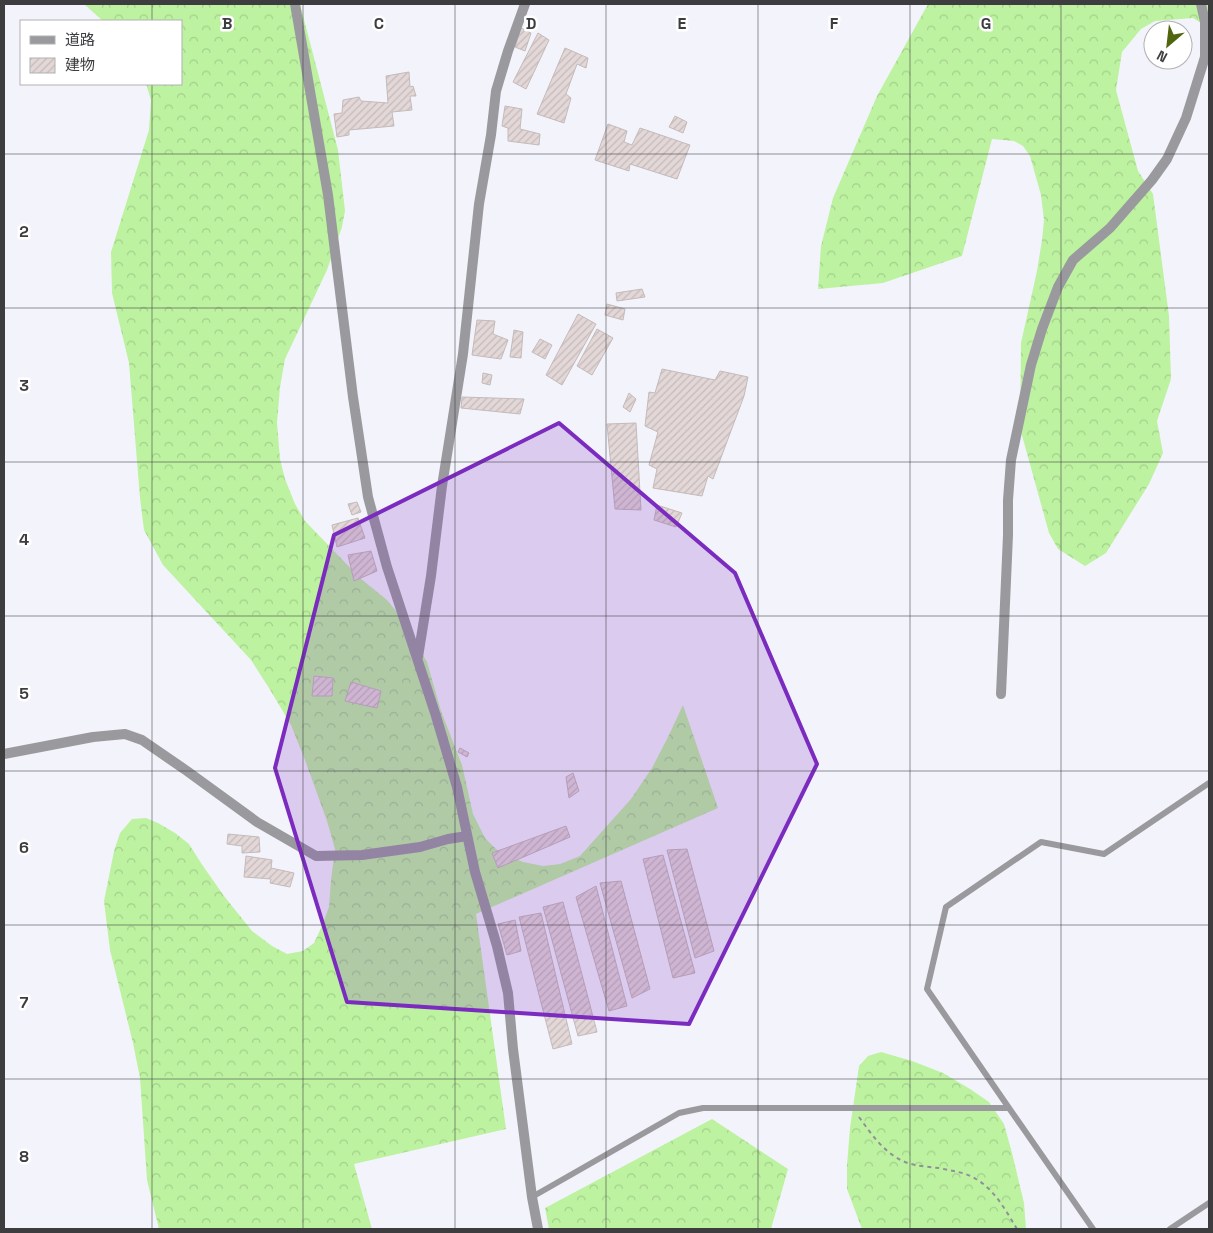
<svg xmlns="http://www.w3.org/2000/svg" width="1213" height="1233" font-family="'Space Grotesk','Noto Sans JP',sans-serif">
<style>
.forest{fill:url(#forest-crowns)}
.building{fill:url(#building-hatch);stroke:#c4bab9}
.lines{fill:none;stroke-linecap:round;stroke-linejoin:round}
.path{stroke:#909096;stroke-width:2;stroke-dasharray:4 4;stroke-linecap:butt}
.lane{stroke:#9a9a9e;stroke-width:6}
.street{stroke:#9a9a9e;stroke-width:10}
.marked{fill:#7b2cbf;fill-opacity:0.2;stroke:#7b2cbf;stroke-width:4;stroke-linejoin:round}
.grid{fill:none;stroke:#3d3d40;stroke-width:1;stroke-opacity:0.55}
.grid-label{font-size:16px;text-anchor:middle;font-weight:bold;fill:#3d3d40;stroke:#fff;stroke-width:5;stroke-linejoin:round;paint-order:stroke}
</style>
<defs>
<pattern id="forest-crowns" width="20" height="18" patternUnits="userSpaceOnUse" patternTransform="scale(1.25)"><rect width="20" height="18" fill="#bdf2a0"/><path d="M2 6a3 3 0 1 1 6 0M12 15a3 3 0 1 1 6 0" fill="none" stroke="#a3d08b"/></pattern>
<pattern id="building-hatch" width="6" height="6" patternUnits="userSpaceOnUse" patternTransform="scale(1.25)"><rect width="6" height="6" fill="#e3d8d7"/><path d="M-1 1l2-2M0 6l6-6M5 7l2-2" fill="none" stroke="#c4baba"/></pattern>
</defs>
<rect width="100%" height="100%" fill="#f3f3fc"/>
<!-- forest -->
<path class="forest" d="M 84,4 L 300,4 L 338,150 L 345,211 L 342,227 L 327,270 L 285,359 L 280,387 L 277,423 L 280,459 L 285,479 L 295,504 L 305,521 L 360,578 L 387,600 L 404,621 L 427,662 L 441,711 L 462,765 L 473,814 L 485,838 L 498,851 L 523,862 L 543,866 L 560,864 L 580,856 L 631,799 L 652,768 L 668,737 L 683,705 L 718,808 L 476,914 L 506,1129 L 354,1164 L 372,1229 L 159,1229 L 147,1180 L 140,1078 L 133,1043 L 110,950 L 104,901 L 114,851 L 120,833 L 132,819 L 146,818 L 158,823 L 175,833 L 189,844 L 201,863 L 224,896 L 252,931 L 272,946 L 287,954 L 303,951 L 314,943 L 322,926 L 329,907 L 331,880 L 335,849 L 327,821 L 305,760 L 291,725 L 269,688 L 251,660 L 163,565 L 144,530 L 140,498 L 129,363 L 112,293 L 111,252 L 149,130 L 151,100 L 146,84 L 181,84 L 181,21 L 103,21 Z
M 928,4 L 1209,4 L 1209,28 L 1193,18 L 1155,21 L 1141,29 L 1122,52 L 1116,90 L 1138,171 L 1153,194 L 1169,316 L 1171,379 L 1157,421 L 1163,453 L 1149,484 L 1106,553 L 1085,566 L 1058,549 L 1049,533 L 1020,428 L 1021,343 L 1037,271 L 1042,240 L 1044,220 L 1041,195 L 1030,156 L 1023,146 L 1014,141 L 992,139 L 962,256 L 883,283 L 818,289 L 821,246 L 833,198 L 877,96 Z
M 881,1052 L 912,1061 L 943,1073 L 970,1089 L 989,1102 L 1004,1124 L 1012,1153 L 1024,1203 L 1026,1229 L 862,1229 L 847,1189 L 847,1165 L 850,1128 L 859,1066 L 868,1056 Z
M 712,1119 L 788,1169 L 771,1229 L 549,1229 L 545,1208 Z"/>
<!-- building -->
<path class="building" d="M 521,28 L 531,33 L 525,51 L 515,47 Z
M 538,33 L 549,40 L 526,89 L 513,82 Z
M 565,48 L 588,58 L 586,68 L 577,64 L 566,94 L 571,98 L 564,123 L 537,114 Z
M 409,72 L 410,87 L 413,86 L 416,96 L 410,96 L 412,110 L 392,112 L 394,126 L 349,130 L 349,135 L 337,137 L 334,114 L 342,113 L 343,100 L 359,97 L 361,101 L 388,103 L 386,76 Z
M 505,106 L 522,109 L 520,129 L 540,134 L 539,145 L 508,141 L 508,128 L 502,126 Z
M 675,116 L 687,122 L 683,133 L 669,127 Z
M 608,124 L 627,131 L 624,142 L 632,145 L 640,128 L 690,145 L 677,179 L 630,164 L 629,171 L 595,160 Z
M 642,289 L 645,297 L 617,301 L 616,293 Z
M 607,304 L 625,309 L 623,320 L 605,315 Z
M 578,314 L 596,324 L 562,385 L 546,375 Z
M 477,320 L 495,321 L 493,334 L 508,340 L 501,359 L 472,355 Z
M 597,329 L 613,338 L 592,375 L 577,366 Z
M 514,330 L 523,332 L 521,358 L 510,357 Z
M 540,339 L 552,345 L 545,359 L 532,352 Z
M 662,369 L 715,380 L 720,371 L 748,377 L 744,396 L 713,479 L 708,476 L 702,496 L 653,488 L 657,469 L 649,465 L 658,432 L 645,426 L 649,392 L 655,393 Z
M 483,373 L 492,375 L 490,385 L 482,383 Z
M 629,393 L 636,399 L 630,412 L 623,407 Z
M 462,397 L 524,399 L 520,414 L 461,408 Z
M 636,423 L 641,510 L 615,509 L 607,424 Z
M 357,502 L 361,512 L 352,515 L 348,504 Z
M 657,505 L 682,513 L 676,527 L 654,520 Z
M 358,518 L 365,538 L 337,547 L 332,525 Z
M 371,551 L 377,571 L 354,581 L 348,555 Z
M 314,676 L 333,678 L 332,696 L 312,696 Z
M 351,682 L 381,691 L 377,708 L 345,701 Z
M 460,748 L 469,753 L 467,757 L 458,752 Z
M 573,773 L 579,791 L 569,798 L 566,777 Z
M 566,826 L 570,837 L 498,868 L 492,853 Z
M 228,834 L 259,837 L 260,852 L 242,853 L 242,846 L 227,844 Z
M 687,849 L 714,951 L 695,958 L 667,850 Z
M 663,855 L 695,973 L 673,978 L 643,859 Z
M 246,856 L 272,860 L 271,868 L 294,873 L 290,887 L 270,883 L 271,879 L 244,877 Z
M 621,881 L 650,989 L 632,998 L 600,883 Z
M 596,886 L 627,1006 L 609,1011 L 576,897 Z
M 563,902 L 597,1032 L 578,1036 L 543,907 Z
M 541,913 L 572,1044 L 553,1049 L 519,917 Z
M 515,920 L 521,951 L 507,955 L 498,924 Z"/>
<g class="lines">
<!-- path -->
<path class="path" d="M 859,1117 C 872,1135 884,1153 905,1162 C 915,1166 928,1167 939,1168 C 952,1171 965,1172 976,1179 C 995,1190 1006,1211 1017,1229"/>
<!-- lane -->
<path class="lane" d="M 532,1197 L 679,1113 L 703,1108 L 1009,1108
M 1093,1229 L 1009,1108 L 927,989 L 946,907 L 1041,842 L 1104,854 L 1209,783
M 1170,1229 L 1209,1203"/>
<!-- street -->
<path class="street" d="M 295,4 L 328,195 L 353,397 L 368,497 L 387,567 L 436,716 L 457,787 L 475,872 L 497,946 L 508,993 L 513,1049 L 532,1197 L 538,1229
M 418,657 L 431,576 L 442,486 L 463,354 L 479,204 L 491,135 L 496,91 L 508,51 L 525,4
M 1001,694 L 1008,535 L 1008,500 L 1011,460 L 1031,365 L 1042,329 L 1058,287 L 1073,260 L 1110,228 L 1152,180 L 1167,159 L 1186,118 L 1205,57 L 1205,22 L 1201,4
M 4,754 L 93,737 L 125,734 L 142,740 L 187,771 L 257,822 L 316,856 L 362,855 L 420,847 L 448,839 L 467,836"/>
</g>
<!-- marked area -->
<path class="marked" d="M 559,423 L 735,573 L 817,764 L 689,1024 L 347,1002 L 275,768 L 334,535 Z"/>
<!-- grid -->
<path class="grid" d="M 152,4 L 152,21M 303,4 L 303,1229M 455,4 L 455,1229M 606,4 L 606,1229M 758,4 L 758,1229M 910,4 L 910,1229M 1061,4 L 1061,1229M 152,84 L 152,1229M 4,154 L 1209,154M 4,308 L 1209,308M 4,462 L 1209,462M 4,616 L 1209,616M 4,771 L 1209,771M 4,925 L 1209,925M 4,1079 L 1209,1079"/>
<g class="grid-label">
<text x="227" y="29">B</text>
<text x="379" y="29">C</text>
<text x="531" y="29">D</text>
<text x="682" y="29">E</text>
<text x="834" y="29">F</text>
<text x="986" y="29">G</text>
<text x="24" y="237">2</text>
<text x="24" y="391">3</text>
<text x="24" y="545">4</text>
<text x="24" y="699">5</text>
<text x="24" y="853">6</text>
<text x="24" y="1008">7</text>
<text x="24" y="1162">8</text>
</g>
<!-- border -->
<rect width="1213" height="1233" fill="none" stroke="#3d3d40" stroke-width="10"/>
<!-- legend -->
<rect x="20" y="20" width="162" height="65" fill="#ffffff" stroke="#b1b1b3"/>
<rect x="30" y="36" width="25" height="8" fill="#9a9a9e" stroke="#b1b1b3"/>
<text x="65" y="45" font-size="15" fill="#3d3d40">道路</text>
<rect x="30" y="58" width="25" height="15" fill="url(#building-hatch)" stroke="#b1b1b3"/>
<text x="65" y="70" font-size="15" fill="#3d3d40">建物</text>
<!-- north arrow -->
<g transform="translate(1168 45) rotate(208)"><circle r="24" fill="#ffffff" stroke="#b1b1b3"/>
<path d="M0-4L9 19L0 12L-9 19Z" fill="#51640e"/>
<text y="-8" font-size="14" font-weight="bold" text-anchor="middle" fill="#3d3d40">N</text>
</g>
</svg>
